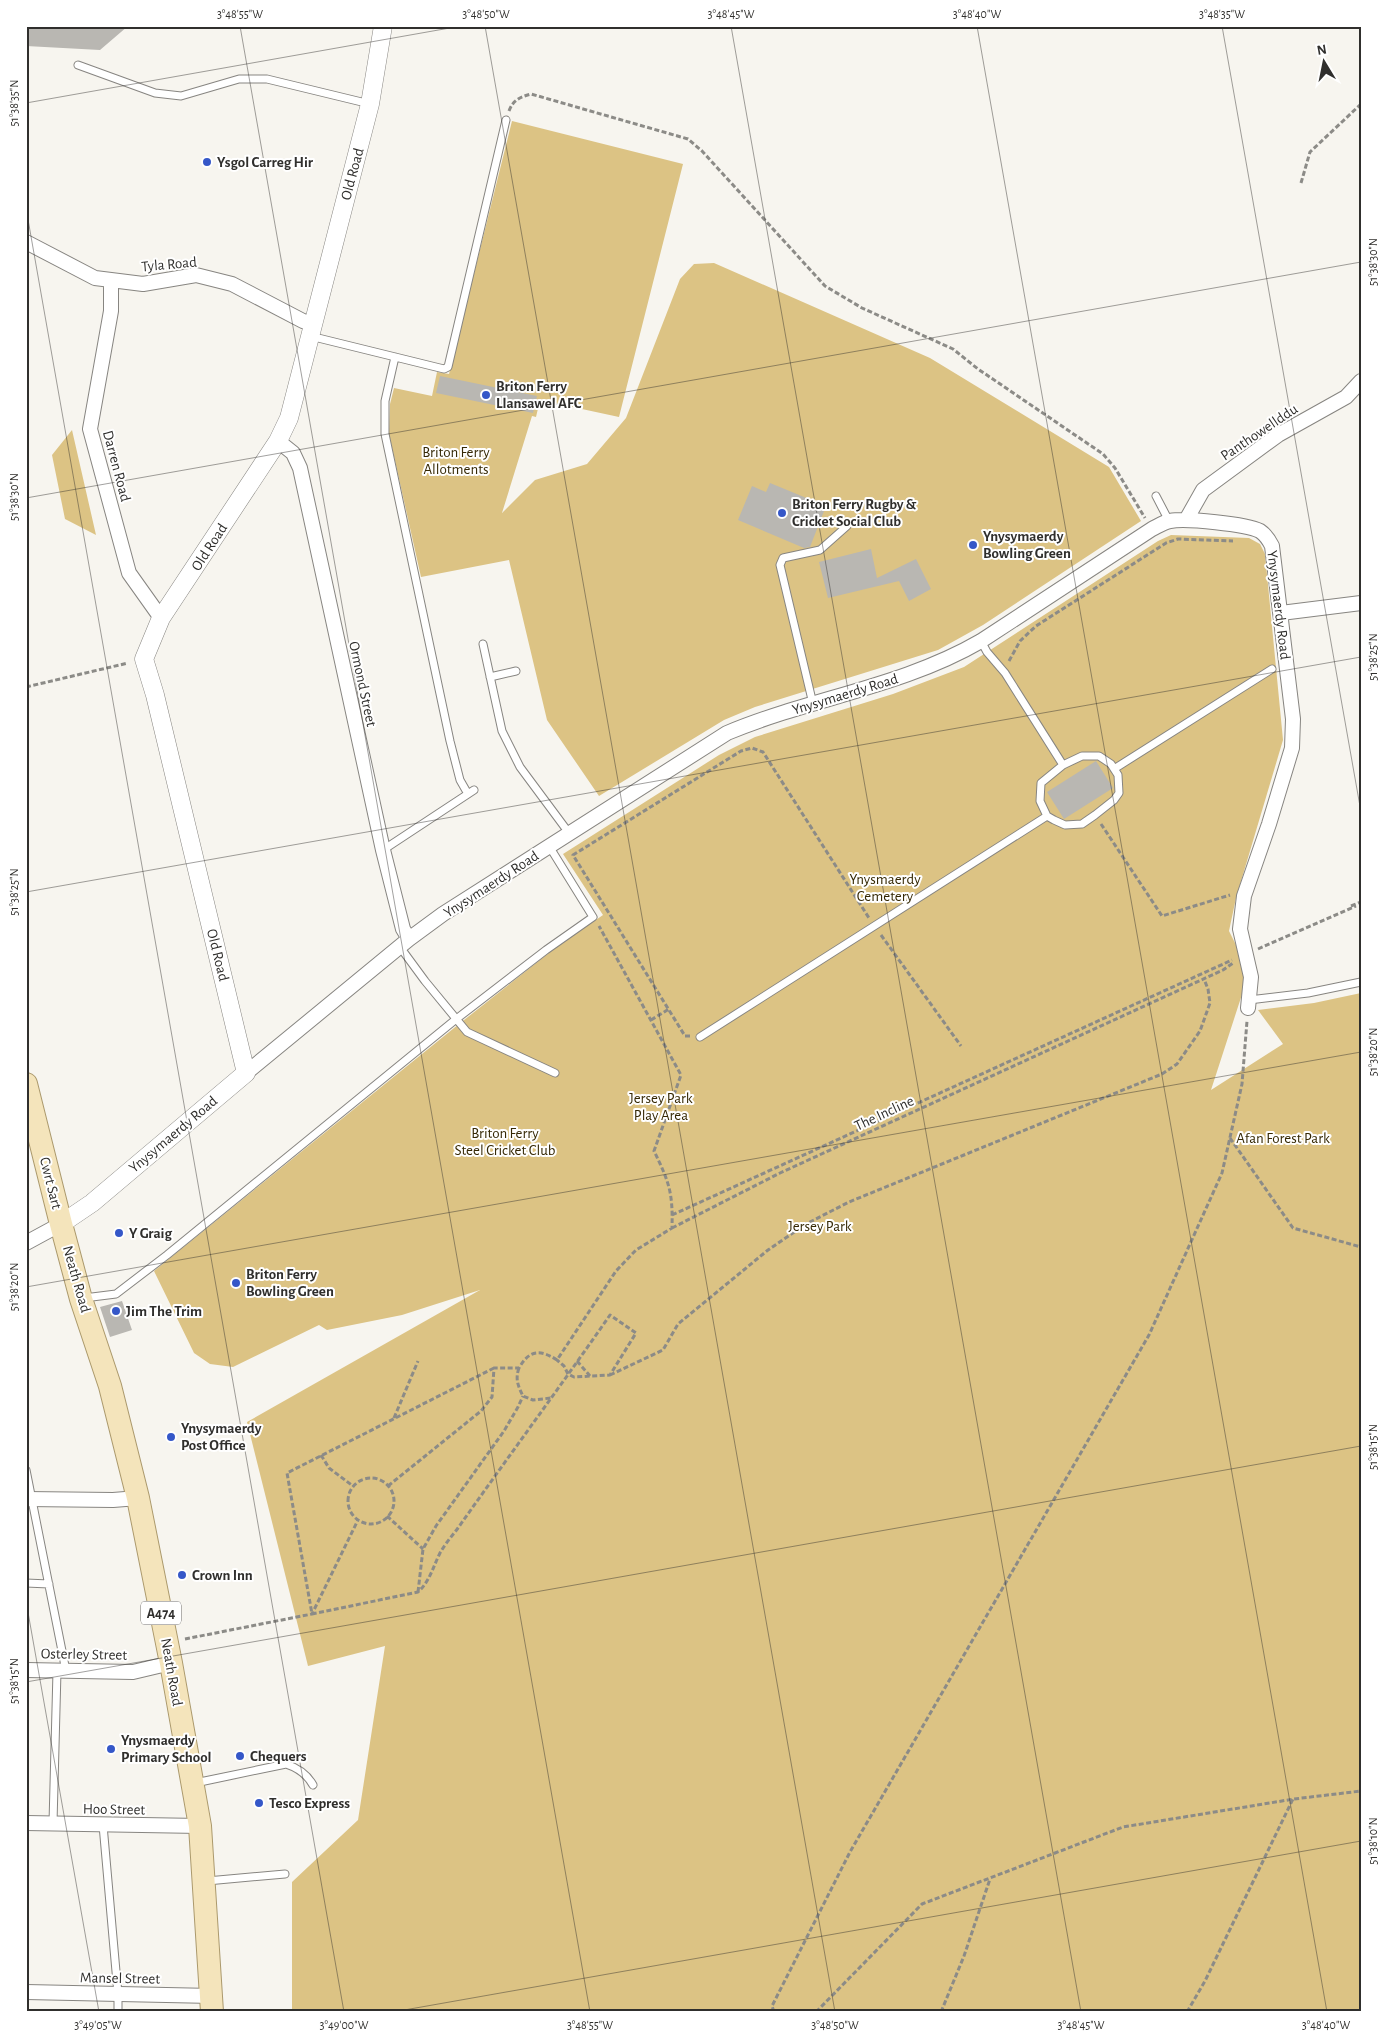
<svg xmlns="http://www.w3.org/2000/svg" width="1387" height="2038" font-family="'Alegreya Sans',sans-serif">
<style>
.green{fill:#dcc384}
.building{fill:#b9b7b2}
.lines{fill:none;stroke-linecap:round;stroke-linejoin:round}
.service-casing{stroke:#878581;stroke-width:9}
.minor-casing{stroke:#878581;stroke-width:16}
.tertiary-casing{stroke:#878581;stroke-width:19}
.primary-casing{stroke:#ab996c;stroke-width:24}
.path{stroke:#8c8b87;stroke-width:3;stroke-dasharray:5 2.5;stroke-linecap:butt}
.service{stroke:#fff;stroke-width:7}
.minor{stroke:#fff;stroke-width:14}
.tertiary{stroke:#fff;stroke-width:18}
.primary{stroke:#f4e4bb;stroke-width:22}
.ticks{fill:none;stroke:#302f2d;stroke-width:1;stroke-opacity:0.45}
.poi-dot{fill:#3557c8;stroke:#fff;stroke-width:2}
.labels{text-anchor:middle;stroke-width:4;stroke-linejoin:round;paint-order:stroke}
.shield{fill:#fff;stroke:#6e6d6c;stroke-width:1}
.shield-label{font-size:14px;font-weight:bold;fill:#302f2d}
.poi-label{font-size:15px;font-weight:bold;fill:#302f2d;stroke:#fff;text-anchor:start}
.street-label{font-size:15px;fill:#302f2d;stroke:#fff}
.park-label{font-size:15px;fill:#352804;stroke:#fff}
.neatline{fill:none;stroke:#302f2d;stroke-width:2}
.ticks-label{font-size:12px;text-anchor:middle;fill:#302f2d}
</style>
<rect width="100%" height="100%" fill="#f7f5ef"/>
<!-- green -->
<path class="green" d="M 512,121 L 683,164 L 619,417 L 540,400 L 536,417 L 532,416 L 502,513 L 535,480 L 587,464 L 626,418 L 680,279 L 694,264 L 714,263 L 930,358 L 1109,467 L 1141,521 L 983,625 L 938,650 L 755,707 L 724,720 L 599,796 L 547,720 L 509,560 L 421,577 L 389,434 L 390,404 L 394,388 L 432,396 L 437,372 L 449,374 Z
M 72,430 L 96,535 L 65,519 L 52,455 Z
M 1171,535 L 1249,538 L 1260,544 L 1265,554 L 1283,740 L 1236,898 L 1229,931 L 1238,949 L 1247,979 L 1211,1090 L 1283,1044 L 1258,1010 L 1314,1003 L 1361,993 L 1361,2012 L 292,2012 L 292,1882 L 358,1820 L 385,1646 L 308,1666 L 247,1422 L 480,1290 L 402,1315 L 327,1330 L 319,1325 L 233,1367 L 210,1364 L 194,1353 L 154,1271 L 459,1024 L 554,949 L 603,915 L 563,854 L 719,755 L 755,737 L 893,694 L 964,667 L 1158,541 Z"/>
<!-- building -->
<path class="building" d="M 27,26 L 128,26 L 100,50 L 26,46 Z
M 440,376 L 537,396 L 533,413 L 436,393 Z
M 770,483 L 826,506 L 810,547 L 804,548 L 738,520 L 752,486 L 766,492 Z
M 871,549 L 877,578 L 916,559 L 931,589 L 909,601 L 899,581 L 828,598 L 819,562 Z
M 1096,761 L 1113,788 L 1064,819 L 1047,792 Z
M 122,1301 L 132,1330 L 110,1337 L 100,1307 Z"/>
<g class="lines">
<!-- service casing -->
<g class="service-casing">
<path id="service" d="M 78,65 L 155,93 L 181,96 L 239,79 L 267,79 L 370,104
M 310,336 L 444,369 L 448,367 L 506,120
M 395,357 L 385,401 L 385,434 L 450,741 L 460,780 L 468,794
M 1156,496 L 1169,521
M 981,641 L 987,652 L 1005,673 L 1063,765
M 483,644 L 502,731 L 520,767 L 569,833
M 490,677 L 516,671
M 813,704 L 780,565 L 783,558 L 820,550 L 847,526
M 1082,756 L 1099,756 L 1111,764 L 1118,775 L 1119,793 L 1114,800 L 1095,815 L 1082,824 L 1065,825 L 1054,820 L 1047,816 L 1040,801 L 1041,783 L 1063,765 Z
M 1114,769 L 1272,669
M 383,850 L 474,790
M 400,947 L 425,981 L 467,1032 L 555,1073
M 1249,1000 L 1308,993 L 1361,982
M 700,1037 L 1047,816
M 84,1298 L 116,1294 L 167,1255 L 455,1020 L 546,950 L 593,917 L 549,846
M 26,1470 L 66,1671
M 26,1583 L 49,1584
M 195,1783 L 286,1764 C 298,1768 307,1774 313,1785
M 53,1823 L 57,1671
M 103,1825 L 118,1994 L 118,2012
M 207,1881 L 285,1874"/>
</g>
<!-- minor casing -->
<g class="minor-casing">
<path id="minor" d="M 26,242 L 95,278 L 143,284 L 196,275 L 232,284 L 303,321 L 313,324
M 111,281 L 111,311 L 90,429 L 129,573 L 161,618
M 278,441 L 293,453 L 300,468 L 383,850 L 403,929 L 409,939
M 1186,520 L 1203,490 L 1278,435 L 1346,397 L 1361,381
M 1281,613 L 1361,603
M 246,1073 L 409,939 L 443,914 L 727,733 C 810,698 902,687 981,641 L 1152,529 C 1158,526 1164,522 1170,521 C 1186,518 1246,524 1260,531 C 1266,535 1269,540 1272,546 L 1293,719 L 1292,748 L 1269,824 L 1244,896 L 1240,929 L 1251,977 L 1248,1008
M 26,1243 L 61,1224
M 26,1499 L 113,1500 L 138,1498
M 26,1670 L 133,1672 L 171,1663
M 26,1823 L 200,1826
M 26,1992 L 213,1996"/>
</g>
<!-- tertiary casing -->
<g class="tertiary-casing">
<path id="tertiary" d="M 61,1224 L 92,1203 L 246,1073 L 155,695 L 144,659 L 161,618 L 278,441 L 289,418 L 370,104 L 383,26"/>
</g>
<!-- primary casing -->
<g class="primary-casing">
<path id="primary" d="M 26,1084 L 61,1224 L 81,1299 L 110,1386 L 138,1498 L 171,1663 L 200,1826 L 212,2012"/>
</g>
<!-- path -->
<path class="path" d="M 509,111 C 513,100 520,97 531,94 L 688,139 L 702,151 L 825,286 L 862,308 L 953,349 L 978,369 L 1103,454 L 1115,468 L 1145,518
M 1301,183 L 1310,152 L 1361,104
M 1009,661 L 1020,641 L 1036,626 L 1166,543 L 1178,539 L 1233,541
M 26,687 L 128,663
M 1101,824 L 1162,916 L 1230,895
M 1351,906 L 1361,902
M 881,935 L 961,1046
M 1258,949 L 1356,906
M 651,1020 L 669,1009
M 690,1036 L 685,1036 L 573,855 L 741,751 L 752,748 L 763,752 L 869,918
M 1230,1138 L 1293,1228 L 1361,1247
M 672,1215 L 1232,960
M 672,1228 L 780,1173 L 1223,970 L 1233,963
M 577,1361 L 590,1376
M 494,1368 L 287,1473 L 312,1614 L 418,1592 C 430,1581 433,1567 440,1553 C 445,1544 452,1536 458,1528 C 508,1457 560,1387 610,1315 L 636,1333 L 610,1375 L 574,1377 L 568,1374 L 564,1366 L 557,1360
M 519,1368 C 515,1379 518,1386 523,1396 L 533,1400 L 551,1398
M 610,1375 L 663,1350 L 678,1324 L 768,1250 L 806,1224 L 849,1202 L 1162,1074 L 1177,1064 L 1200,1031 L 1210,1003 L 1208,989 L 1204,979
M 394,1418 L 418,1361
M 321,1455 L 329,1468 L 353,1486
M348 1501a23 23 0 1 1 46 0a23 23 0 1 1-46 0Z
M 388,1486 L 481,1411 L 492,1397 L 494,1368 L 519,1368 C 529,1350 540,1349 557,1360 L 616,1271 L 636,1250 L 672,1228 C 673,1192 669,1182 654,1151 L 681,1075 L 599,926
M 387,1516 L 423,1549
M 418,1592 L 423,1549 L 436,1526 L 504,1431 L 518,1407 L 523,1396
M 185,1639 L 312,1614 L 358,1520
M 774,2012 L 772,2006 L 850,1852 L 1149,1335 L 1222,1173 L 1242,1084 L 1247,1021
M 816,2012 L 922,1904 L 1123,1827 L 1294,1799 L 1361,1791
M 941,2012 L 964,1956 L 990,1879
M 1187,2012 L 1205,1981 L 1293,1799"/>
<!-- service -->
<use href="#service" class="service"/>
<!-- minor -->
<use href="#minor" class="minor"/>
<!-- tertiary -->
<use href="#tertiary" class="tertiary"/>
<!-- primary -->
<use href="#primary" class="primary"/>
</g>
<!-- ticks -->
<path class="ticks" d="M 240,26 L 590,2012M 485,26 L 835,2012M 731,26 L 1081,2012M 977,26 L 1327,2012M 1222,26 L 1361,812M 26,103 L 461,26M 26,208 L 344,2012M 26,498 L 1361,262M 26,892 L 1361,657M 26,1287 L 1361,1052M 26,1601 L 99,2012M 26,1682 L 1361,1446M 393,2012 L 1361,1841"/>
<!-- markers -->
<g class="poi-dot">
<circle cx="207" cy="162" r="5"/>
<circle cx="486" cy="395" r="5"/>
<circle cx="782" cy="513" r="5"/>
<circle cx="973" cy="545" r="5"/>
<circle cx="119" cy="1233" r="5"/>
<circle cx="236" cy="1283" r="5"/>
<circle cx="116" cy="1311" r="5"/>
<circle cx="171" cy="1437" r="5"/>
<circle cx="182" cy="1575" r="5"/>
<circle cx="111" cy="1749" r="5"/>
<circle cx="240" cy="1756" r="5"/>
<circle cx="259" cy="1803" r="5"/>
</g>
<g class="labels">
<!-- shield labels -->
<rect class="shield" x="141" y="1601.5" width="40" height="23" rx="4"/>
<g class="shield-label">
<text x="161" y="1618">A474</text>
</g>
<!-- poi labels -->
<g class="poi-label">
<text x="217" y="167">Ysgol Carreg Hir</text>
<text x="496" y="391">Briton Ferry<tspan x="496" dy="17">Llansawel AFC</tspan></text>
<text x="792" y="509">Briton Ferry Rugby &amp;<tspan x="792" dy="17">Cricket Social Club</tspan></text>
<text x="983" y="541">Ynysymaerdy<tspan x="983" dy="17">Bowling Green</tspan></text>
<text x="129" y="1238">Y Graig</text>
<text x="246" y="1279">Briton Ferry<tspan x="246" dy="17">Bowling Green</tspan></text>
<text x="126" y="1316">Jim The Trim</text>
<text x="181" y="1433">Ynysymaerdy<tspan x="181" dy="17">Post Office</tspan></text>
<text x="192" y="1580">Crown Inn</text>
<text x="121" y="1745">Ynysmaerdy<tspan x="121" dy="17">Primary School</tspan></text>
<text x="250" y="1761">Chequers</text>
<text x="269" y="1808">Tesco Express</text>
</g>
<!-- street labels -->
<g class="street-label">
<text transform="translate(352 174) rotate(-75)" y="5">Old Road</text>
<text transform="translate(169 264) rotate(-5)" y="5">Tyla Road</text>
<text transform="translate(1259 432) rotate(-34)" y="5">Panthowellddu</text>
<text transform="translate(117 466) rotate(75)" y="5">Darren Road</text>
<text transform="translate(209 547) rotate(-57)" y="5">Old Road</text>
<text transform="translate(1279 605) rotate(83)" y="5">Ynysymaerdy Road</text>
<text transform="translate(363 684) rotate(78)" y="5">Ormond Street</text>
<text transform="translate(845 694) rotate(-17)" y="5">Ynysymaerdy Road</text>
<text transform="translate(491 884) rotate(-33)" y="5">Ynysymaerdy Road</text>
<text transform="translate(218 955) rotate(76)" y="5">Old Road</text>
<text transform="translate(884 1113) rotate(-25)" y="5">The Incline</text>
<text transform="translate(173 1134) rotate(-40)" y="5">Ynysymaerdy Road</text>
<text transform="translate(51 1183) rotate(76)" y="5">Cwrt Sart</text>
<text transform="translate(77 1279) rotate(74)" y="5">Neath Road</text>
<text transform="translate(84 1654) rotate(1)" y="5">Osterley Street</text>
<text transform="translate(172 1672) rotate(80)" y="5">Neath Road</text>
<text transform="translate(114 1809) rotate(1)" y="5">Hoo Street</text>
<text transform="translate(120 1978) rotate(1)" y="5">Mansel Street</text>
</g>
<!-- park labels -->
<g class="park-label">
<text x="456" y="457">Briton Ferry<tspan x="456" dy="17">Allotments</tspan></text>
<text x="885" y="884">Ynysmaerdy<tspan x="885" dy="17">Cemetery</tspan></text>
<text x="661" y="1103">Jersey Park<tspan x="661" dy="17">Play Area</tspan></text>
<text x="505" y="1138">Briton Ferry<tspan x="505" dy="17">Steel Cricket Club</tspan></text>
<text x="1283" y="1143">Afan Forest Park</text>
<text x="820" y="1231">Jersey Park</text>
</g>
</g>
<!-- border -->
<rect width="1387" height="2038" fill="none" stroke="#ffffff" stroke-width="55"/>
<!-- north arrow -->
<g transform="translate(1324 62) rotate(350)" stroke="#ffffff" stroke-width="4" paint-order="stroke">
<path d="M0-4L9 19L0 12L-9 19Z" fill="#302f2d"/>
<text y="-8" font-size="14" font-weight="bold" text-anchor="middle" fill="#302f2d">N</text>
</g>
<rect x="28" y="28" width="1332" height="1982" class="neatline"/>
<g class="ticks-label">
<text x="240" y="18">3°48'55"W</text>
<text x="486" y="18">3°48'50"W</text>
<text x="731" y="18">3°48'45"W</text>
<text x="977" y="18">3°48'40"W</text>
<text x="1222" y="18">3°48'35"W</text>
<text transform="translate(14 103) rotate(-90)" y="4">51°38'35"N</text>
<text transform="translate(1373 262) rotate(-90)" y="4">51°38'30"N</text>
<text transform="translate(14 497) rotate(-90)" y="4">51°38'30"N</text>
<text transform="translate(1373 657) rotate(-90)" y="4">51°38'25"N</text>
<text transform="translate(14 892) rotate(-90)" y="4">51°38'25"N</text>
<text transform="translate(1373 1052) rotate(-90)" y="4">51°38'20"N</text>
<text transform="translate(14 1287) rotate(-90)" y="4">51°38'20"N</text>
<text transform="translate(1373 1447) rotate(-90)" y="4">51°38'15"N</text>
<text transform="translate(14 1681) rotate(-90)" y="4">51°38'15"N</text>
<text transform="translate(1373 1841) rotate(-90)" y="4">51°38'10"N</text>
<text x="98" y="2029">3°49'05"W</text>
<text x="344" y="2029">3°49'00"W</text>
<text x="590" y="2029">3°48'55"W</text>
<text x="835" y="2029">3°48'50"W</text>
<text x="1081" y="2029">3°48'45"W</text>
<text x="1326" y="2029">3°48'40"W</text>
</g>
</svg>
